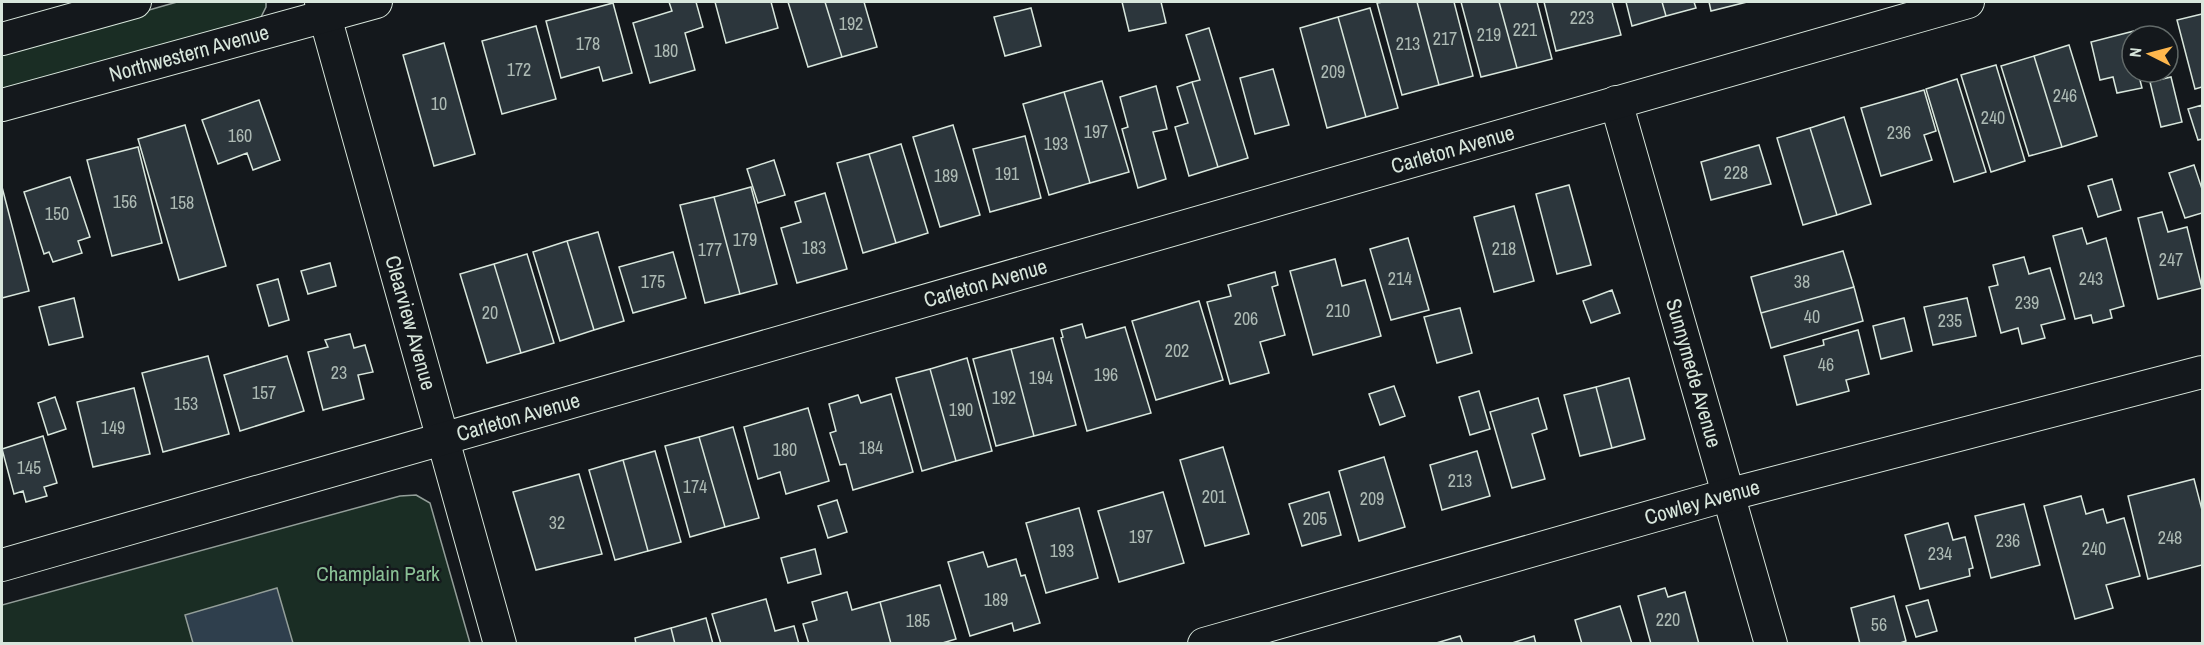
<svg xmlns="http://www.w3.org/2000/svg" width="2204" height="645" font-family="'Archivo Narrow',sans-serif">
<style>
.green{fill:#1a2d24;stroke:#939e99;stroke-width:1.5}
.water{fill:#2f3f4d;stroke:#939e99;stroke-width:1.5}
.building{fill:#2c363c;stroke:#d8e6dc;stroke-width:1.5}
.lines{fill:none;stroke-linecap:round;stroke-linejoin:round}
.street-casing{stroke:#d8e6dc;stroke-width:34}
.street{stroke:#14181c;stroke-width:32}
.labels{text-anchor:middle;stroke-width:4.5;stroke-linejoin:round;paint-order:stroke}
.number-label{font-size:18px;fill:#adbab4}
.street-label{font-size:21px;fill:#d8e6dc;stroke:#14181c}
.park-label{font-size:21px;fill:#8ac095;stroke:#14181c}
</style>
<rect width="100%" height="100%" fill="#14181c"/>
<!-- green -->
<path class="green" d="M 177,2 L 266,2 L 266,7 L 260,19 L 2,91 L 2,52 Z
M 416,495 L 430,503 L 470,643 L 2,644 L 2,605 L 400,496 Z"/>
<!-- water -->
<path class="water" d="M 277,588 L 293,643 L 193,643 L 185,615 Z"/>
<!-- building -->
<path class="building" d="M 669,2 L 696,2 L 703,27 L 685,33 L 695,70 L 650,83 L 633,23 L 672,11 Z
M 715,2 L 771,2 L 778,28 L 726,43 Z
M 788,2 L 825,2 L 842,57 L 808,67 Z
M 825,2 L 864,2 L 877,47 L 842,57 Z
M 1122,2 L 1161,2 L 1166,23 L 1129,31 Z
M 1383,2 L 1417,2 L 1439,85 L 1402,95 L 1377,3 Z
M 1417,2 L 1454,2 L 1473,76 L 1439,85 Z
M 1461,2 L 1499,2 L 1517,68 L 1481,77 Z
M 1499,2 L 1537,2 L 1552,59 L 1517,68 Z
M 1544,2 L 1612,2 L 1621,35 L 1556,51 Z
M 1626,2 L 1662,2 L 1666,16 L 1632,26 Z
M 1662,2 L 1694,2 L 1696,8 L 1666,16 Z
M 1709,2 L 1747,2 L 1711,11 Z
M 613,3 L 632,73 L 603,81 L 599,67 L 561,78 L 546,21 Z
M 1031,8 L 1041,46 L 1005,56 L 994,17 Z
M 1370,8 L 1398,108 L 1366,117 L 1338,17 Z
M 2202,14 L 2202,87 L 2195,89 L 2177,20 Z
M 1338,17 L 1366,117 L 1327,128 L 1300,28 Z
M 536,26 L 556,99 L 502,114 L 482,41 Z
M 1209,28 L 1248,158 L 1218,167 L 1192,82 L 1200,80 L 1186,35 Z
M 2138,30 L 2140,36 L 2132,36 L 2132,72 L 2138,72 L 2142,88 L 2117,93 L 2113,77 L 2100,80 L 2091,42 Z
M 444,43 L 475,154 L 434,166 L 403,55 Z
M 2069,45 L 2097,136 L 2062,147 L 2034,56 Z
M 2034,56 L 2062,147 L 2029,156 L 2001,66 Z
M 1996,65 L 2025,161 L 1991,172 L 1961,75 Z
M 1273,69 L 1289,125 L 1255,134 L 1240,78 Z
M 2171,77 L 2182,122 L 2161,127 L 2150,82 Z
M 1957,79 L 1986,172 L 1954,182 L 1926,89 Z
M 1102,81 L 1129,172 L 1090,183 L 1064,92 Z
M 1192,82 L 1218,167 L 1189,176 L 1175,127 L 1188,123 L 1177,87 Z
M 1156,86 L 1167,129 L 1153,132 L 1166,179 L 1138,188 L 1122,129 L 1128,127 L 1120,97 Z
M 1924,90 L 1936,131 L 1924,135 L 1932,160 L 1881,176 L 1861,108 Z
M 1064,92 L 1090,183 L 1049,195 L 1023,104 Z
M 259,100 L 280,160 L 253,170 L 247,153 L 218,164 L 202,120 Z
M 2202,105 L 2202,139 L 2198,140 L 2188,109 Z
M 1844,117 L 1871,204 L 1837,215 L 1810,128 Z
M 185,125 L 226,266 L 179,280 L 138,139 Z
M 953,125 L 980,215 L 940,227 L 913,137 Z
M 1810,128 L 1837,215 L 1803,225 L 1777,138 Z
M 1025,136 L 1041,198 L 990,212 L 973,149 Z
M 901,144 L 928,233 L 896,243 L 869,154 Z
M 1759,145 L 1771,184 L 1711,200 L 1701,162 Z
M 138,147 L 162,243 L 112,256 L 87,160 Z
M 869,154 L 896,243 L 863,253 L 837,163 Z
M 774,160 L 785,195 L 758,203 L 747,169 Z
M 2194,165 L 2202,189 L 2202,213 L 2185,218 L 2169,173 Z
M 70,177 L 90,237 L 78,241 L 82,253 L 53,262 L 49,252 L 44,254 L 24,192 Z
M 2112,179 L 2121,210 L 2098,217 L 2088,186 Z
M 1569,185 L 1591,265 L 1557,274 L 1536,194 Z
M 2,187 L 29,291 L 2,298 Z
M 751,187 L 777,284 L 740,294 L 714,197 Z
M 825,193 L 847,269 L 797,283 L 781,228 L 801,222 L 795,202 Z
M 714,197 L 740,294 L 705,303 L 680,205 Z
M 1514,206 L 1534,281 L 1494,292 L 1474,217 Z
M 2162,212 L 2168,232 L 2187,227 L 2202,288 L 2158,299 L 2138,218 Z
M 2082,228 L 2087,244 L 2106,238 L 2124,306 L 2110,310 L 2112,318 L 2093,323 L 2091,315 L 2075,319 L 2053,236 Z
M 598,232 L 624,321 L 594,330 L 567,241 Z
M 1408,238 L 1429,310 L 1391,320 L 1370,249 Z
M 567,241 L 594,330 L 560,341 L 533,252 Z
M 1843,251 L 1854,287 L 1761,313 L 1751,277 Z
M 673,252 L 686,298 L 633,313 L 619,267 Z
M 527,254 L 554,343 L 521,353 L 494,264 Z
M 2024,257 L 2029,274 L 2050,268 L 2065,319 L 2041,325 L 2045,338 L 2022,344 L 2018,328 L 2001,333 L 1989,287 L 1998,285 L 1993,265 Z
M 1335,259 L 1342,286 L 1365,280 L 1381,336 L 1313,355 L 1290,271 Z
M 330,263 L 336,286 L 308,294 L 301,271 Z
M 494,264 L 521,353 L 487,363 L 460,274 Z
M 1275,272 L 1278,285 L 1272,287 L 1285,335 L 1260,342 L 1269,373 L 1230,384 L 1207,302 L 1231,296 L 1228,285 Z
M 278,279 L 289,320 L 269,326 L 257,285 Z
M 1854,287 L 1863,321 L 1771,348 L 1761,313 Z
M 1612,290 L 1620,313 L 1591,323 L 1583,301 Z
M 74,298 L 83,337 L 49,345 L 39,307 Z
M 1967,298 L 1976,336 L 1933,345 L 1924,307 Z
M 1199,301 L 1223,380 L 1156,400 L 1132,321 Z
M 1460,308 L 1472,353 L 1437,363 L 1424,317 Z
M 1904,318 L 1912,351 L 1881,359 L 1873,326 Z
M 1082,324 L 1086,338 L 1125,327 L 1151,413 L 1087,431 L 1061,338 L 1063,337 L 1061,330 Z
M 1858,330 L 1869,374 L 1846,380 L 1849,391 L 1797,405 L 1784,356 L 1824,345 L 1823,340 Z
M 350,334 L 354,348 L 365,345 L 373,372 L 358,375 L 364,399 L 323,410 L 308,352 L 328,347 L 325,340 Z
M 1053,338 L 1076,425 L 1034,436 L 1011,349 Z
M 1011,349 L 1034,436 L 996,446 L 973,359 Z
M 208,356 L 229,434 L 163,452 L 142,373 Z
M 287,356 L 304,411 L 240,431 L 224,375 Z
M 967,358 L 992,451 L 956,461 L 930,369 Z
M 930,369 L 956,461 L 922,471 L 896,378 Z
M 1629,378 L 1645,439 L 1612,448 L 1596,387 Z
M 1394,386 L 1405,416 L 1380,425 L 1369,394 Z
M 1596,387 L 1612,448 L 1580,456 L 1564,395 Z
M 134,388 L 150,454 L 93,467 L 77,402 Z
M 1479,391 L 1490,429 L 1470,435 L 1459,397 Z
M 891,394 L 913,472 L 853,490 L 846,464 L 840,465 L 830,433 L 836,431 L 829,404 L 858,395 L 861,403 Z
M 55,397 L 66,429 L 48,435 L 38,403 Z
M 1538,398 L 1547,429 L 1532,434 L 1545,479 L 1512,488 L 1490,412 Z
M 808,408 L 829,481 L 786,494 L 780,472 L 758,479 L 744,427 Z
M 733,427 L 759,518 L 725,527 L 699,437 Z
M 43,436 L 57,483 L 44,487 L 47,496 L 26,502 L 23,491 L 14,494 L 2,449 Z
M 699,437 L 725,527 L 690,537 L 665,446 Z
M 1223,447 L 1249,534 L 1205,546 L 1180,460 Z
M 655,451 L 681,542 L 648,551 L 623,460 Z
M 1477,451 L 1490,496 L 1442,510 L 1430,465 Z
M 1384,457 L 1405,527 L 1359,541 L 1339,471 Z
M 623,460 L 648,551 L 615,560 L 589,470 Z
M 579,474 L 602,554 L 536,570 L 513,492 Z
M 2194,479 L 2202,510 L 2202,565 L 2148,579 L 2128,496 Z
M 1163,492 L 1184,563 L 1119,582 L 1098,511 Z
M 1329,492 L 1341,535 L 1302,546 L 1289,504 Z
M 2081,496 L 2086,514 L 2103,509 L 2107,523 L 2124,518 L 2140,576 L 2106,585 L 2113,608 L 2075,619 L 2044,506 Z
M 837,500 L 847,532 L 828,538 L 818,506 Z
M 2024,504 L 2040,565 L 1991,578 L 1975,516 Z
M 1079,508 L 1098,578 L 1046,593 L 1026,523 Z
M 1948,523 L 1953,540 L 1965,537 L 1973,568 L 1969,569 L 1970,576 L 1920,589 L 1905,535 Z
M 815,549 L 821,574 L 788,583 L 781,558 Z
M 983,552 L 988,567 L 1016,559 L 1021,576 L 1025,575 L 1040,623 L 1014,631 L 1012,623 L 970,636 L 948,562 Z
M 940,585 L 956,639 L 939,644 L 891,644 L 880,602 Z
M 1665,588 L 1668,597 L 1685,592 L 1699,644 L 1651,644 L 1638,596 Z
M 847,592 L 852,610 L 880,602 L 891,644 L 809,644 L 803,624 L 817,620 L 812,602 Z
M 1894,596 L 1906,641 L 1897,644 L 1860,644 L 1851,608 Z
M 766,599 L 775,631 L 794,626 L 799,644 L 721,644 L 712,614 Z
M 1928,600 L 1937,631 L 1916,637 L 1906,606 Z
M 1620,606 L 1632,644 L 1582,644 L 1575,620 Z
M 706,618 L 713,644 L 675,644 L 671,628 Z
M 671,628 L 675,644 L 636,644 L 635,638 Z
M 1460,636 L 1463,644 L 1433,644 Z
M 1534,636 L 1536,644 L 1509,644 Z"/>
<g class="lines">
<!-- street casing -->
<g class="street-casing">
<g id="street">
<path id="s1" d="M 321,2 L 500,644"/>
<path d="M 2,39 L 135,2"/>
<path id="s2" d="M 1616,102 L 1771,644"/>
<path id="s3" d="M 2,105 L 376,2"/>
<path id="s4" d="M 2,565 L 1968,2"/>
<path id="s5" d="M 1204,644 L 1727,495 L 2202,372"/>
</g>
</g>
<!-- street -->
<use href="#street" class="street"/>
</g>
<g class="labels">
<!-- number labels -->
<g class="number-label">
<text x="1582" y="24">223</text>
<text x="851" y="30">192</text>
<text x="1525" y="36">221</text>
<text x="1489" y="41">219</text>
<text x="1445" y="45">217</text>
<text x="588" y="50">178</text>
<text x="1408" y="50">213</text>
<text x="666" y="57">180</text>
<text x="519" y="76">172</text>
<text x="1333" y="78">209</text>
<text x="2065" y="102">246</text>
<text x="439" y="110">10</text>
<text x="1993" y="124">240</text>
<text x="1096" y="138">197</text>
<text x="1899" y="139">236</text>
<text x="240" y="142">160</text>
<text x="1056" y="150">193</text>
<text x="1736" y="179">228</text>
<text x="1007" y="180">191</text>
<text x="946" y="182">189</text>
<text x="125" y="208">156</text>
<text x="182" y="209">158</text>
<text x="57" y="220">150</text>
<text x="745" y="246">179</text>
<text x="814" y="254">183</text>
<text x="1504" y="255">218</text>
<text x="710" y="256">177</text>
<text x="2171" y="266">247</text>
<text x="1400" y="285">214</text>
<text x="2091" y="285">243</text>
<text x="653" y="288">175</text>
<text x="1802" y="288">38</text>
<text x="2027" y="309">239</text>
<text x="1338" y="317">210</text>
<text x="490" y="319">20</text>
<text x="1812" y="323">40</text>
<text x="1246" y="325">206</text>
<text x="1950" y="327">235</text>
<text x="1177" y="357">202</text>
<text x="1826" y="371">46</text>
<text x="339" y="379">23</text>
<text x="1106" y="381">196</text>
<text x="1041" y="384">194</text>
<text x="264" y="399">157</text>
<text x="1004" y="404">192</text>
<text x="186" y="410">153</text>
<text x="961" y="416">190</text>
<text x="113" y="434">149</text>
<text x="871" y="454">184</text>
<text x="785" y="456">180</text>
<text x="29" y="474">145</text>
<text x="1460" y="487">213</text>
<text x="695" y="493">174</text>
<text x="1214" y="503">201</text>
<text x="1372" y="505">209</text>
<text x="1315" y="525">205</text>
<text x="557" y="529">32</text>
<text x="1141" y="543">197</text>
<text x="2170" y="544">248</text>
<text x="2008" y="547">236</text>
<text x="2094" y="555">240</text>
<text x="1062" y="557">193</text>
<text x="1940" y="560">234</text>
<text x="996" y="606">189</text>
<text x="1668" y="626">220</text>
<text x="918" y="627">185</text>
<text x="1879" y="631">56</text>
</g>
<!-- street labels -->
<g class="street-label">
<text dy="7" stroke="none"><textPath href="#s3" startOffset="194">Northwestern Avenue</textPath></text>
<text dy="7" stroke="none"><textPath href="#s4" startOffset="1509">Carleton Avenue</textPath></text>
<text dy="7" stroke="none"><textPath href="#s4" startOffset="1023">Carleton Avenue</textPath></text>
<text dy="7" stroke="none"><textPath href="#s1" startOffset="333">Clearview Avenue</textPath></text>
<text dy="7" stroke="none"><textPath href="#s2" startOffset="282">Sunnymede Avenue</textPath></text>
<text dy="7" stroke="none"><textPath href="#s4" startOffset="537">Carleton Avenue</textPath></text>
<text dy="7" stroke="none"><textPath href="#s5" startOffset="518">Cowley Avenue</textPath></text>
</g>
<!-- park labels -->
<g class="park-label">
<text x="378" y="581">Champlain Park</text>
</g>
</g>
<!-- border -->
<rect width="2204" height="645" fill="none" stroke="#d8e6dc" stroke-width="6"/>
<!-- north arrow -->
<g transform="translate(2150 54) rotate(276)"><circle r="28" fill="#14181c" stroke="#626a69" stroke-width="1.5"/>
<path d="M0-4.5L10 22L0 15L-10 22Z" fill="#ffb74d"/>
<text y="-9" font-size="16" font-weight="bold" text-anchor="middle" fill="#d8e6dc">N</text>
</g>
</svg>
